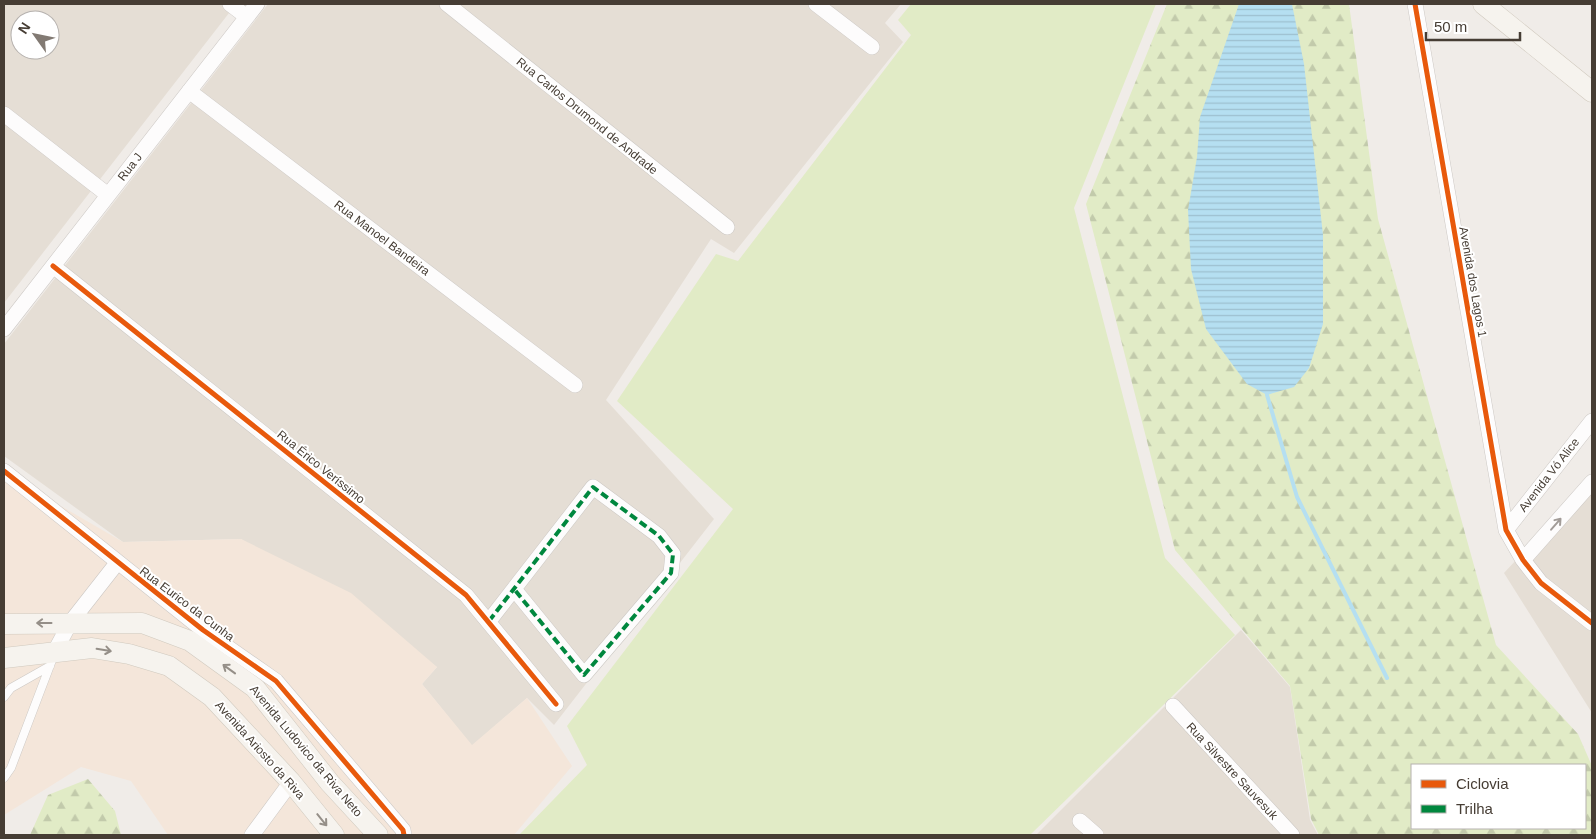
<svg xmlns="http://www.w3.org/2000/svg" width="1596" height="839" font-family="Arial,sans-serif">
<style>
.residential{fill:#e5ded5;fill-rule:evenodd}
.commercial{fill:#f4e6da}
.green{fill:#e1ebc6}
.forest{fill:url(#forest-firs);fill-rule:evenodd}
.water{fill:url(#water-rules)}
.lines{fill:none;stroke-linecap:round;stroke-linejoin:round}
.stream{stroke:#b5dff1;stroke-width:4}
.lane-casing{stroke:#ccc8c4;stroke-width:9}
.street-casing{stroke:#ccc8c4;stroke-width:16}
.secondary-casing{stroke:#d0c9be;stroke-width:21}
.lane{stroke:#fdfcfc;stroke-width:8}
.street{stroke:#fdfcfc;stroke-width:15}
.secondary{stroke:#f6f3ee;stroke-width:20}
.quiet{stroke:#00873e;stroke-width:4;stroke-dasharray:8 4;stroke-linecap:butt}
.cycleway-casing{stroke:#fff;stroke-width:8}
.cycleway{stroke:#e8590c;stroke-width:5}
.oneway{stroke:#a29c98}
.oneway2{stroke:#958f88}
.labels{text-anchor:middle;stroke-width:4;stroke-linejoin:round;paint-order:stroke}
.street-label{font-size:12px;fill:#463d34;stroke:#fff}
</style>
<defs>
<pattern id="forest-firs" width="22" height="20" patternUnits="userSpaceOnUse" patternTransform="scale(1.25)"><rect width="22" height="20" fill="#e1ebc6"/><path d="M5 1l3.5 6h-7zM16 11l3.5 6h-7z" fill="#c2caab"/></pattern>
<pattern id="water-rules" width="6" height="5" patternUnits="userSpaceOnUse" patternTransform="scale(1.25)"><rect width="6" height="5" fill="#b5dff1"/><path d="M0 2.5h6" fill="none" stroke="#9dc0cf"/></pattern>
</defs>
<rect width="100%" height="100%" fill="#f0ece8"/>
<!-- residential -->
<path class="residential" d="M 4,4 L 236,4 L 4,303 ZM 20,20 L 50,20 L 50,50 L 20,50 Z
M 268,4 L 901,4 L 885,23 L 903,42 L 734,253 L 711,239 L 606,400 L 714,519 L 554,725 L 527,698 L 472,746 L 422,684 L 437,667 L 241,539 L 123,542 L 4,456 L 4,344 Z
M 1592,478 L 1592,713 L 1504,573 Z
M 1241,630 L 1290,687 L 1310,820 L 1318,835 L 1036,835 Z"/>
<!-- commercial -->
<path class="commercial" d="M 4,473 L 123,542 L 241,539 L 351,593 L 437,667 L 422,684 L 472,745 L 527,698 L 572,766 L 514,835 L 168,835 L 131,781 L 81,767 L 4,815 Z"/>
<!-- green -->
<path class="green" d="M 911,4 L 1156,4 L 1074,208 L 1165,558 L 1235,635 L 1030,835 L 519,835 L 587,765 L 567,726 L 733,509 L 617,401 L 716,254 L 738,261 L 911,35 L 898,20 Z"/>
<!-- forest -->
<path class="forest" d="M 1167,4 L 1349,4 L 1378,219 L 1496,645 L 1578,734 L 1592,766 L 1592,835 L 1319,835 L 1311,819 L 1290,686 L 1175,550 L 1086,204 ZM 1412,765 L 1585,765 L 1585,828 L 1412,828 Z
M 88,779 L 115,811 L 121,835 L 30,835 L 48,795 Z"/>
<!-- water -->
<path class="water" d="M 1239,4 L 1292,4 L 1304,64 L 1323,235 L 1323,324 L 1309,368 L 1294,387 L 1267,395 L 1247,384 L 1206,329 L 1191,269 L 1188,210 L 1197,157 L 1200,117 Z"/>
<g class="lines">
<!-- stream -->
<path class="stream" d="M 1267,395 L 1297,497 L 1387,678"/>
<!-- lane casing -->
<g class="lane-casing">
<path id="lane" d="M 4,697 L 11,688 L 50,666
M 4,778 L 11,768 L 54,655"/>
</g>
<!-- street casing -->
<g class="street-casing">
<path id="street" d="M 230,4 L 247,17
M 447,4 L 727,227
M 816,4 L 872,47
M 1415,4 L 1506,530 L 1523,560 L 1541,583 L 1592,623
M 189,91 L 575,385
M 4,114 L 108,195
M 53,266 L 466,595 L 556,704
M 4,329 L 257,4
M 4,471 L 203,630 L 276,681 L 403,830 L 404,835
M 1506,530 L 1592,421
M 1523,560 L 1592,482
M 489,621 L 593,487 L 659,536 L 673,554 L 671,573 L 584,675 L 514,589
M 55,651 L 70,623 L 117,563
M 1173,706 L 1292,835
M 1080,821 L 1096,835
M 252,835 L 291,782"/>
</g>
<!-- secondary casing -->
<g class="secondary-casing">
<path id="secondary" d="M 1483,4 L 1592,92
M 4,624 L 142,623 L 190,641 L 255,688 L 330,783 L 378,835
M 4,658 L 92,648 L 129,654 L 169,666 L 212,697 L 291,782 L 334,835"/>
</g>
<!-- lane -->
<use href="#lane" class="lane"/>
<!-- street -->
<use href="#street" class="street"/>
<!-- secondary -->
<use href="#secondary" class="secondary"/>
<!-- quiet -->
<path class="quiet" d="M 489,621 L 593,487 L 659,536 L 673,554 L 671,573 L 584,675 L 514,589"/>
<!-- cycleway casing -->
<g class="cycleway-casing">
<path id="cycleway" d="M 1415,4 L 1506,530 L 1523,560 L 1541,583 L 1592,623
M 53,266 L 466,595 L 556,704
M 4,471 L 203,630 L 276,681 L 403,830 L 404,835"/>
</g>
<!-- cycleway -->
<use href="#cycleway" class="cycleway"/>
</g>
<!-- one-way arrows -->
<defs><path id="oneway-shaft" d="M-6 0H5M1.5-3L5.5 0L1.5 3" fill="none" stroke-width="1.6" stroke-linecap="round" stroke-linejoin="round" transform="scale(1.25)"/></defs>
<use class="oneway" href="#oneway-shaft" transform="translate(1556 524) rotate(-49)"/>
<g class="oneway2">
<use href="#oneway-shaft" transform="translate(44 623) rotate(180)"/>
<use href="#oneway-shaft" transform="translate(104 650) rotate(9)"/>
<use href="#oneway-shaft" transform="translate(229 669) rotate(-144)"/>
<use href="#oneway-shaft" transform="translate(322 820) rotate(51)"/>
</g>
<g class="labels">
<!-- street labels -->
<g class="street-label">
<text transform="translate(587 116) rotate(39)" y="4">Rua Carlos Drumond de Andrade</text>
<text transform="translate(130 167) rotate(-52)" y="4">Rua J</text>
<text transform="translate(382 238) rotate(37)" y="4">Rua Manoel Bandeira</text>
<text transform="translate(1473 282) rotate(80)" y="4">Avenida dos Lagos 1</text>
<text transform="translate(321 467) rotate(39)" y="4">Rua Érico Veríssimo</text>
<text transform="translate(1549 475) rotate(-52)" y="4">Avenida Vó Alice</text>
<text transform="translate(187 604) rotate(37)" y="4">Rua Eurico da Cunha</text>
<text transform="translate(260 750) rotate(48)" y="4">Avenida Ariosto da Riva</text>
<text transform="translate(306 751) rotate(50)" y="4">Avenida Ludovico da Riva Neto</text>
<text transform="translate(1232 771) rotate(47)" y="4">Rua Silvestre Sauvesuk</text>
</g>
</g>
<!-- border -->
<rect width="1596" height="839" fill="none" stroke="#463d34" stroke-width="10"/>
<!-- legend -->
<rect x="1411" y="764" width="175" height="65" fill="#ffffff" stroke="#b5b1ae"/>
<rect x="1421" y="780" width="25" height="8" fill="#e8590c" stroke="#b5b1ae"/>
<text x="1456" y="789" font-size="15" fill="#463d34">Ciclovia</text>
<rect x="1421" y="805" width="25" height="8" fill="#00873e" stroke="#b5b1ae"/>
<text x="1456" y="814" font-size="15" fill="#463d34">Trilha</text>
<!-- north arrow -->
<g transform="translate(35 35) rotate(303)"><circle r="24" fill="#ffffff" stroke="#b5b1ae"/>
<path d="M0-4L9 19L0 12L-9 19Z" fill="#827a73"/>
<text y="-8" font-size="14" font-weight="bold" text-anchor="middle" fill="#463d34">N</text>
</g>
<!-- scale -->
<path d="M1426 32v8h94v-8" fill="none" stroke="#463d34" stroke-width="2.5"/>
<text x="1434" y="32" font-size="15" fill="#463d34" stroke="#ffffff" stroke-width="4" paint-order="stroke">50 m</text>
</svg>
